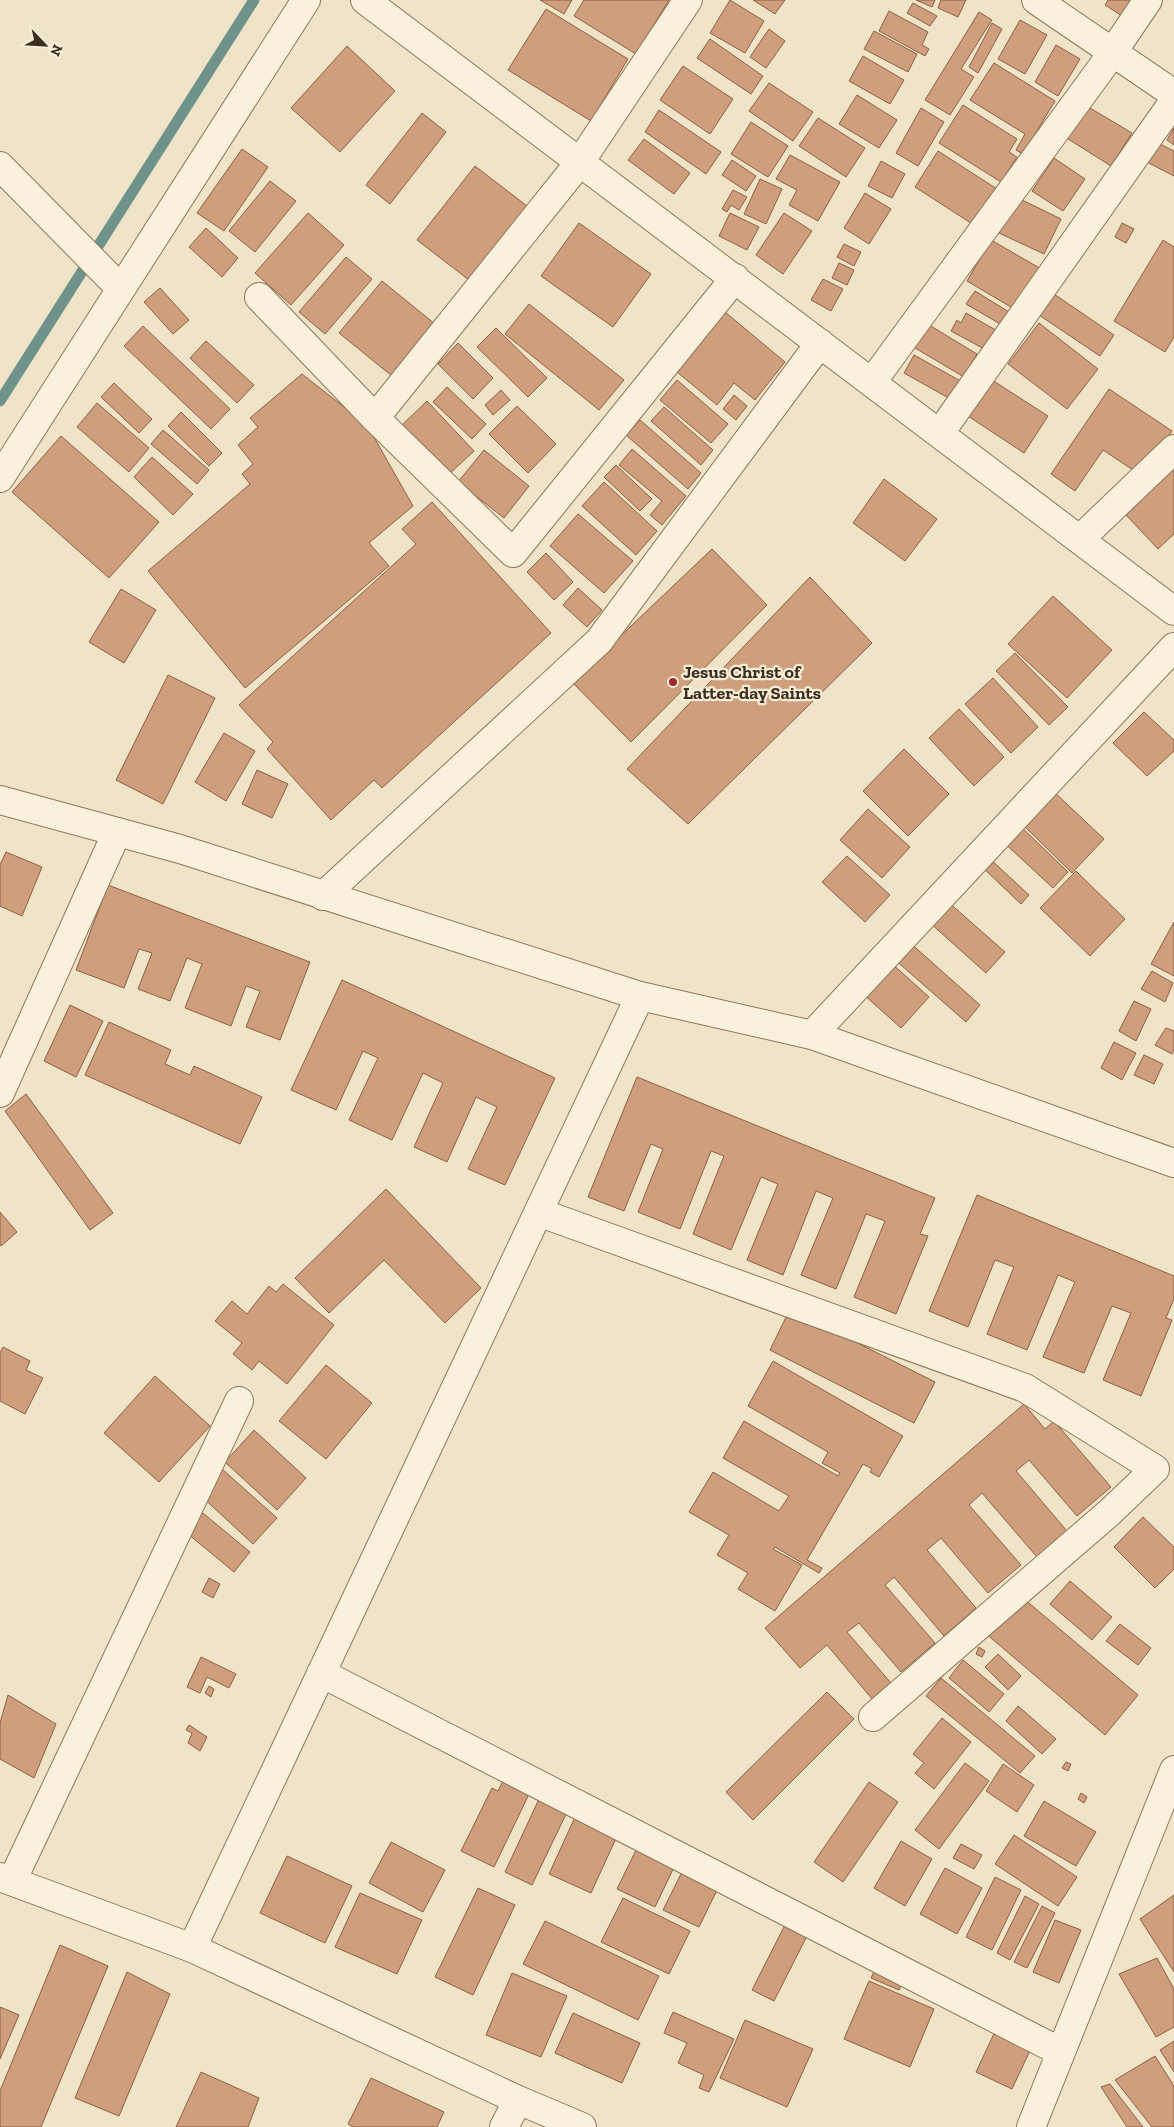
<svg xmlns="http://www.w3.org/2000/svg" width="1174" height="2127" font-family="'Zilla Slab',serif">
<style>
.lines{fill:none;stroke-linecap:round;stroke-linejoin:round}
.stream{stroke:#6f938a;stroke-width:11}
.building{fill:#cf9f7d;stroke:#8d5f41}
.minor-casing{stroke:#8d765c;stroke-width:30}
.tertiary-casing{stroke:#8d765c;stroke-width:30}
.minor{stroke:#faf1dc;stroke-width:28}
.tertiary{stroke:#faf1dc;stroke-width:28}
.poi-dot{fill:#9e2a2b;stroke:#f7eed8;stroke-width:2}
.labels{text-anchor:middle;stroke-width:4.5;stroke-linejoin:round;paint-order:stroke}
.poi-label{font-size:18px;font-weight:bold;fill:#3d2e20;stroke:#f7eed8;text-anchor:start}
</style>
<rect width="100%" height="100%" fill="#f0e4c8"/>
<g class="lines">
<!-- stream -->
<path class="stream" d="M 0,401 L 254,0"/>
</g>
<!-- building -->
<path class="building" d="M 540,0 L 572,0 L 564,14 Z
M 584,0 L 669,0 L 636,54 L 574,16 Z
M 730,0 L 764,21 L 745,53 L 710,33 Z
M 753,0 L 785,0 L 775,14 Z
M 916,0 L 935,0 L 932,7 Z
M 941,0 L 966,0 L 958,17 L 938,8 Z
M 1108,0 L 1138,0 L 1127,19 L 1105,5 Z
M 913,3 L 937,16 L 930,26 L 907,13 Z
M 546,9 L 628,59 L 591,121 L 508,70 Z
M 889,11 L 928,32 L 922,45 L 929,49 L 925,56 L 879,31 Z
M 979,12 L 992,20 L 961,69 L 974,77 L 950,115 L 925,100 Z
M 1020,20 L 1047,35 L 1025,74 L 998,59 Z
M 992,23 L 1002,29 L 978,73 L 969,67 Z
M 769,29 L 785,41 L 766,68 L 750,57 Z
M 874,31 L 917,54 L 908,72 L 864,49 Z
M 710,39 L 763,76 L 751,94 L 697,58 Z
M 1056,45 L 1080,59 L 1058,96 L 1035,82 Z
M 347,46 L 395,91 L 340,152 L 291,108 Z
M 863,56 L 904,80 L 890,104 L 849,81 Z
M 994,63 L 1055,101 L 1023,154 L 1016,150 L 1025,134 L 970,100 Z
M 683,66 L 733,99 L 710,134 L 660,100 Z
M 769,83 L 813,112 L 793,141 L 749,111 Z
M 857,95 L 897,120 L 879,148 L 839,124 Z
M 963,105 L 1017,139 L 1009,152 L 1017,157 L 1001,182 L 939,143 Z
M 1085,105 L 1132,133 L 1111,166 L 1065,137 Z
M 921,108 L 944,122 L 918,166 L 896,153 Z
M 659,110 L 721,152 L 706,174 L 645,132 Z
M 422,113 L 446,132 L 390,204 L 366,185 Z
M 818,118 L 865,148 L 846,177 L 799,146 Z
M 751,122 L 788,146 L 768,177 L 731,154 Z
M 1174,128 L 1174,145 L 1167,140 Z
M 644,139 L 690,173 L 674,194 L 628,160 Z
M 1154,141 L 1174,151 L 1174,176 L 1143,160 Z
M 242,149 L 268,167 L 224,231 L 197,213 Z
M 938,151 L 997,189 L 974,225 L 915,187 Z
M 790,155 L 840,182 L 818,221 L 789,205 L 797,190 L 776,179 Z
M 1054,158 L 1085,179 L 1063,211 L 1032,191 Z
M 732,160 L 756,176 L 746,191 L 722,175 Z
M 881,161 L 905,174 L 892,198 L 868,186 Z
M 475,166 L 527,206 L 469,280 L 417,240 Z
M 760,179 L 782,189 L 766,224 L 744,214 Z
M 270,181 L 296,201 L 255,252 L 229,231 Z
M 733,190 L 747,197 L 739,210 L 731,205 L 727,212 L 722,209 Z
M 865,193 L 891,209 L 869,244 L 844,228 Z
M 1016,197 L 1061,219 L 1044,254 L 999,233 Z
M 308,213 L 344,245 L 291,305 L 255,273 Z
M 730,213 L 759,227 L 747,250 L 719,236 Z
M 784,213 L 812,231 L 783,274 L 756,255 Z
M 579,223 L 651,274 L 613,327 L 541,276 Z
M 1122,223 L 1134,229 L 1126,243 L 1115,237 Z
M 206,228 L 238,258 L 222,277 L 189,247 Z
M 991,240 L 1050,274 L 1026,316 L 967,281 Z
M 1163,240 L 1174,247 L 1174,337 L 1165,352 L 1114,321 Z
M 844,244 L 861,252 L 854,266 L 837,257 Z
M 346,257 L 372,279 L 325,334 L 299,312 Z
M 839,263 L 854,270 L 847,285 L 832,278 Z
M 823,279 L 843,289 L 831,311 L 811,300 Z
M 382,281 L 435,324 L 392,376 L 339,333 Z
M 160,288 L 189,320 L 173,334 L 144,302 Z
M 975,291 L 1009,312 L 1002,325 L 966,304 Z
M 1054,294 L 1114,335 L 1100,356 L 1039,315 Z
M 529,304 L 624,380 L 599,410 L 505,334 Z
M 725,312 L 785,362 L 755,400 L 734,383 L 717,405 L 677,372 Z
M 966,313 L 999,332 L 988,351 L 951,331 L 957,320 L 961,323 Z
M 924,322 L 977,354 L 964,377 L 910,345 Z
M 1039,323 L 1098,369 L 1067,409 L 1008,364 Z
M 143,326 L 230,409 L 211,429 L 124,346 Z
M 496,328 L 547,378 L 528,397 L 477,347 Z
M 206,341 L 254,385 L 237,403 L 190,358 Z
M 458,343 L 493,378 L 473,399 L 438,364 Z
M 914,355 L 973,388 L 963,406 L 904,373 Z
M 302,374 L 367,425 L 413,506 L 369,543 L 389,566 L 245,688 L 148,571 L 250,484 L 242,474 L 253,464 L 238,445 L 258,427 L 250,418 Z
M 677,380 L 728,424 L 711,443 L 660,400 Z
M 992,380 L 1048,416 L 1024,453 L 968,416 Z
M 114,383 L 152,419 L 139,433 L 101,397 Z
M 447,387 L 486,424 L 472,439 L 433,402 Z
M 1109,389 L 1172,431 L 1142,476 L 1103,450 L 1075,491 L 1051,474 Z
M 501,390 L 510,400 L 493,415 L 485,405 Z
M 734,395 L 747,406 L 736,420 L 723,409 Z
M 427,401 L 474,451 L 446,477 L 399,428 Z
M 97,403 L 149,448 L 129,472 L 77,427 Z
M 517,406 L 556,444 L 528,473 L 489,434 Z
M 664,407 L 713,450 L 701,465 L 651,421 Z
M 181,412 L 222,453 L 209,466 L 168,426 Z
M 640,420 L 701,473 L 688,489 L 626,435 Z
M 163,430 L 209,470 L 197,484 L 151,444 Z
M 61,436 L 159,522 L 109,578 L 12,492 Z
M 632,449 L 686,496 L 662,525 L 650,515 L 662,501 L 619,465 Z
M 484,450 L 529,486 L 504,518 L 458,482 Z
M 152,457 L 193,494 L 173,515 L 134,477 Z
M 616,465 L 652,499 L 640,511 L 604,477 Z
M 1174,469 L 1174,534 L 1158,549 L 1126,515 Z
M 884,479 L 937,519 L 905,561 L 853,523 Z
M 604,482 L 657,531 L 636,555 L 582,506 Z
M 432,502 L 551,633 L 382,788 L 374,780 L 331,820 L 267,749 L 273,742 L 239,705 L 416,544 L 402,529 Z
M 578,514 L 633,561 L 604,593 L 550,546 Z
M 712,549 L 767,605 L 631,742 L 572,682 Z
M 546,553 L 573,582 L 554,600 L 527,572 Z
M 810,577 L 872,643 L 688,824 L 627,769 Z
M 578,588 L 602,610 L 587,627 L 563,605 Z
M 121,589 L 156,610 L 124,663 L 89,642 Z
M 1053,596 L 1112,650 L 1067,698 L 1008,644 Z
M 1015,653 L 1068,707 L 1049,725 L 996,671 Z
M 168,675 L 215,698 L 163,804 L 116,780 Z
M 993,678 L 1038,727 L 1011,753 L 965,704 Z
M 959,709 L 1004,757 L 974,786 L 929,738 Z
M 1144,712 L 1174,740 L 1174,751 L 1147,776 L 1113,743 Z
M 224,733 L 255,751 L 226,801 L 195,782 Z
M 904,749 L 949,794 L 908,836 L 863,791 Z
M 257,770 L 288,784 L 272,818 L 242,804 Z
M 1052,790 L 1104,839 L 1072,873 L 1021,823 Z
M 868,809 L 910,847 L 882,878 L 840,840 Z
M 1015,821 L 1068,872 L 1053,888 L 999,838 Z
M 6,852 L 42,867 L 22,916 L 0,906 L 0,865 Z
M 847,856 L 890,895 L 865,922 L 822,882 Z
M 987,856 L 1029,895 L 1021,904 L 980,865 Z
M 1076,871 L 1125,919 L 1090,956 L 1040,908 Z
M 108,885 L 310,962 L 280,1040 L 246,1027 L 260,991 L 246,986 L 231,1026 L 185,1008 L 202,964 L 187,958 L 170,1001 L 138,989 L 152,953 L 139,949 L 124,988 L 76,970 Z
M 947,901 L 1005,952 L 986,973 L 929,922 Z
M 1174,922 L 1174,976 L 1151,964 Z
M 908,941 L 980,1005 L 966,1022 L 893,958 Z
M 890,962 L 929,997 L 901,1028 L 862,993 Z
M 1152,971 L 1173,983 L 1165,1002 L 1141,989 Z
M 342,980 L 555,1078 L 505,1185 L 468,1169 L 497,1107 L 476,1097 L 447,1162 L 414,1147 L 443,1083 L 423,1073 L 392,1140 L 349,1120 L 378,1058 L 363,1051 L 336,1110 L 291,1090 Z
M 1134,1001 L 1151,1009 L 1136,1041 L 1119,1031 Z
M 70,1005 L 103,1021 L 76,1077 L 44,1061 Z
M 109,1022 L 171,1050 L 165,1064 L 190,1075 L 194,1066 L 262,1097 L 240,1144 L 85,1075 Z
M 1166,1028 L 1174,1031 L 1174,1050 L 1172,1054 L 1155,1045 Z
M 1114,1042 L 1136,1053 L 1122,1080 L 1101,1068 Z
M 1144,1055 L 1163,1064 L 1154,1084 L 1134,1075 Z
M 637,1077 L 935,1198 L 920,1234 L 928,1236 L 896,1314 L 854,1297 L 885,1221 L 866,1214 L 836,1289 L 801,1275 L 833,1198 L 816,1191 L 783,1275 L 747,1260 L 778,1184 L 761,1177 L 731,1250 L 693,1234 L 724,1156 L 711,1151 L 680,1229 L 638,1212 L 663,1149 L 651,1144 L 624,1211 L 588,1197 Z
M 26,1094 L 113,1213 L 90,1230 L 5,1111 Z
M 386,1189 L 481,1288 L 445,1323 L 384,1260 L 329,1313 L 295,1278 Z
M 977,1195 L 1174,1276 L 1174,1299 L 1166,1318 L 1172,1320 L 1141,1396 L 1103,1380 L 1131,1313 L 1112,1306 L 1084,1373 L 1043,1357 L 1075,1282 L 1058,1275 L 1027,1350 L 987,1334 L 1014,1267 L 995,1260 L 968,1327 L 929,1311 Z
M 0,1212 L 17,1232 L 1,1246 L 0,1244 Z
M 283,1284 L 334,1325 L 287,1384 L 259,1361 L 252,1370 L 233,1354 L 242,1343 L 215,1321 L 232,1301 L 247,1314 L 269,1286 L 276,1292 Z
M 790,1309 L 935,1382 L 914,1423 L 770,1350 Z
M 3,1347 L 30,1361 L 26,1370 L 43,1378 L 25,1414 L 0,1401 L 0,1353 Z
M 773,1361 L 903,1436 L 879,1477 L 870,1472 L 872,1469 L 863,1464 L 807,1560 L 822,1568 L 819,1573 L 775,1547 L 773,1549 L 802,1565 L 775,1611 L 738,1589 L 748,1573 L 717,1555 L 729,1535 L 689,1512 L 713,1472 L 779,1511 L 789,1496 L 723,1458 L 744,1421 L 838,1476 L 840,1473 L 822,1463 L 828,1452 L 748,1406 Z
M 326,1365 L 372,1403 L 326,1459 L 279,1421 Z
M 155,1376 L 210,1426 L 159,1482 L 104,1433 Z
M 1024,1404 L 1045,1429 L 1054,1421 L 1111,1487 L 1077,1516 L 1029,1460 L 1016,1471 L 1067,1531 L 1037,1557 L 982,1493 L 969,1505 L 1021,1565 L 988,1593 L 941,1538 L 927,1550 L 976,1608 L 944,1636 L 894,1577 L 885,1585 L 935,1643 L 901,1672 L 859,1623 L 847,1632 L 891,1683 L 873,1700 L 827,1645 L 800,1668 L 765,1628 Z
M 254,1430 L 306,1478 L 277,1510 L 225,1462 Z
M 222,1469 L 277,1518 L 253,1544 L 199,1494 Z
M 198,1509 L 250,1552 L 234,1572 L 182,1529 Z
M 1143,1517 L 1174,1547 L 1174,1569 L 1155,1588 L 1114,1547 Z
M 209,1578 L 220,1584 L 213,1598 L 202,1592 Z
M 1070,1581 L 1112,1617 L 1092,1640 L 1050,1604 Z
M 1017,1593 L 1138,1695 L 1105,1735 L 984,1632 Z
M 1120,1624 L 1151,1648 L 1138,1665 L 1106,1641 Z
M 979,1647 L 985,1651 L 982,1657 L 976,1654 Z
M 998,1654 L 1021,1676 L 1008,1690 L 985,1667 Z
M 201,1657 L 236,1674 L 229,1688 L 207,1677 L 200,1693 L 187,1687 Z
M 963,1660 L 1004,1694 L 989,1712 L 949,1678 Z
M 941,1678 L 1035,1756 L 1020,1773 L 926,1696 Z
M 209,1686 L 214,1689 L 211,1697 L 205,1693 Z
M 827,1692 L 854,1719 L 753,1820 L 726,1792 Z
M 8,1695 L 56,1724 L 34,1778 L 0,1759 L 0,1723 Z
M 1018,1706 L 1056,1739 L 1042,1754 L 1006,1721 Z
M 942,1718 L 971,1742 L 934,1789 L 915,1773 L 924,1763 L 913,1754 Z
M 189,1725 L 207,1737 L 200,1751 L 188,1743 L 192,1733 L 186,1730 Z
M 1066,1762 L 1071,1764 L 1068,1771 L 1062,1768 Z
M 965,1763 L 989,1781 L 939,1849 L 915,1830 Z
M 1003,1764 L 1034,1785 L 1017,1812 L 986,1791 Z
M 505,1777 L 531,1790 L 494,1867 L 461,1851 L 492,1788 L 498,1791 Z
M 869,1782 L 898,1802 L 843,1882 L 814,1862 Z
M 1081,1793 L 1087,1797 L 1084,1803 L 1078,1799 Z
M 539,1799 L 567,1812 L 532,1885 L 505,1872 Z
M 1044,1801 L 1096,1832 L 1076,1866 L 1024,1836 Z
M 576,1815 L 618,1834 L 591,1893 L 549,1874 Z
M 1014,1835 L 1077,1877 L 1058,1906 L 995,1864 Z
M 901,1841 L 932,1859 L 905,1906 L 874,1888 Z
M 391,1842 L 445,1870 L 423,1912 L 369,1883 Z
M 961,1844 L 982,1855 L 974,1869 L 953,1858 Z
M 638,1846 L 676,1863 L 655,1907 L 617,1889 Z
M 287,1856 L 352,1886 L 325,1943 L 260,1913 Z
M 684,1868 L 719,1886 L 699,1927 L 663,1910 Z
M 945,1868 L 982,1888 L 957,1934 L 920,1914 Z
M 995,1877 L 1021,1890 L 992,1950 L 966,1937 Z
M 478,1888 L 515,1905 L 473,1995 L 435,1977 Z
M 360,1893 L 422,1920 L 397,1974 L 335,1947 Z
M 1174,1895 L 1174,1972 L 1140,1919 Z
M 1025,1896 L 1039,1904 L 1010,1960 L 997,1953 Z
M 623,1898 L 690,1931 L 669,1974 L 601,1942 Z
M 1042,1906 L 1055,1913 L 1027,1968 L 1014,1962 Z
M 788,1919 L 810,1930 L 774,2001 L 752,1990 Z
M 1055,1920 L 1081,1930 L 1059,1983 L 1033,1972 Z
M 545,1921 L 659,1976 L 638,2020 L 523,1964 Z
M 60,1945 L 108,1966 L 41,2127 L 0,2127 L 0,2091 Z
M 1157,1958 L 1174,1989 L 1174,2027 L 1156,2037 L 1119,1974 Z
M 878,1963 L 906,1974 L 899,1990 L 871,1978 Z
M 127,1972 L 170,1994 L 119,2116 L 75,2098 Z
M 512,1973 L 567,1996 L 541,2057 L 486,2035 Z
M 869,1981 L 934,2009 L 910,2067 L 844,2039 Z
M 0,2007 L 19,2015 L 0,2059 Z
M 673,2012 L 734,2039 L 709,2092 L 699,2088 L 704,2075 L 678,2063 L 687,2043 L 664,2033 Z
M 573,2013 L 640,2043 L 622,2083 L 555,2053 Z
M 745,2020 L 813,2049 L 787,2107 L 720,2078 Z
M 999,2023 L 1035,2040 L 1012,2089 L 976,2072 Z
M 1174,2041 L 1174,2072 L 1160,2050 Z
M 1155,2056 L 1174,2086 L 1174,2127 L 1152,2127 L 1115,2080 Z
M 201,2072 L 259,2098 L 248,2127 L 176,2127 Z
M 371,2078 L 444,2112 L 437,2127 L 353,2127 L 348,2124 Z
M 1110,2084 L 1143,2127 L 1127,2127 L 1101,2087 Z"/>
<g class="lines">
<!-- minor casing -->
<g class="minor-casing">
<path id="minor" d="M 365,0 L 1174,611
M 1036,0 L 1174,94
M 0,166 L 121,289
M 259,297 L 375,418 L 513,553 L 735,278
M 872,382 L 1108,59 L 1148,0
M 375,418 L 580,162 L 688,0
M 940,433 L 1174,101
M 0,478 L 306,0
M 1080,539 L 1174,449
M 323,896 L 599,641 L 820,343
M 812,1035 L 1174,647
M 0,1093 L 117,832
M 538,1212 L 1025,1388 L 1155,1469 L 1110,1512 L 873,1717
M 321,1673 L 1061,2052
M 12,1881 L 239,1401
M 192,1948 L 640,996
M 504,2127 L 518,2100
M 1031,2127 L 1174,1770"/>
</g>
<!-- tertiary casing -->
<g class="tertiary-casing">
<path id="tertiary" d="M 0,800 L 180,849 L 640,996 L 812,1035 L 1174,1163
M 0,1877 L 192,1948 L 518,2100 L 582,2127"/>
</g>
<!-- minor -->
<use href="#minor" class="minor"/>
<!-- tertiary -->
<use href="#tertiary" class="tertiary"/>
</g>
<!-- markers -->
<circle class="poi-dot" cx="673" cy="682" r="5"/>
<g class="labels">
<!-- poi labels -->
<g class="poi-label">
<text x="683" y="678">Jesus Christ of<tspan x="683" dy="21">Latter-day Saints</tspan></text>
</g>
</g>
<!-- north arrow -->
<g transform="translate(45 45) rotate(115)" stroke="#f7eed8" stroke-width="4" paint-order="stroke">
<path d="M0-4L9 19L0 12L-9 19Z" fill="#3d2e20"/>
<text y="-8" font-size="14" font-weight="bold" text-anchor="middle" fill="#3d2e20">N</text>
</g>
</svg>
